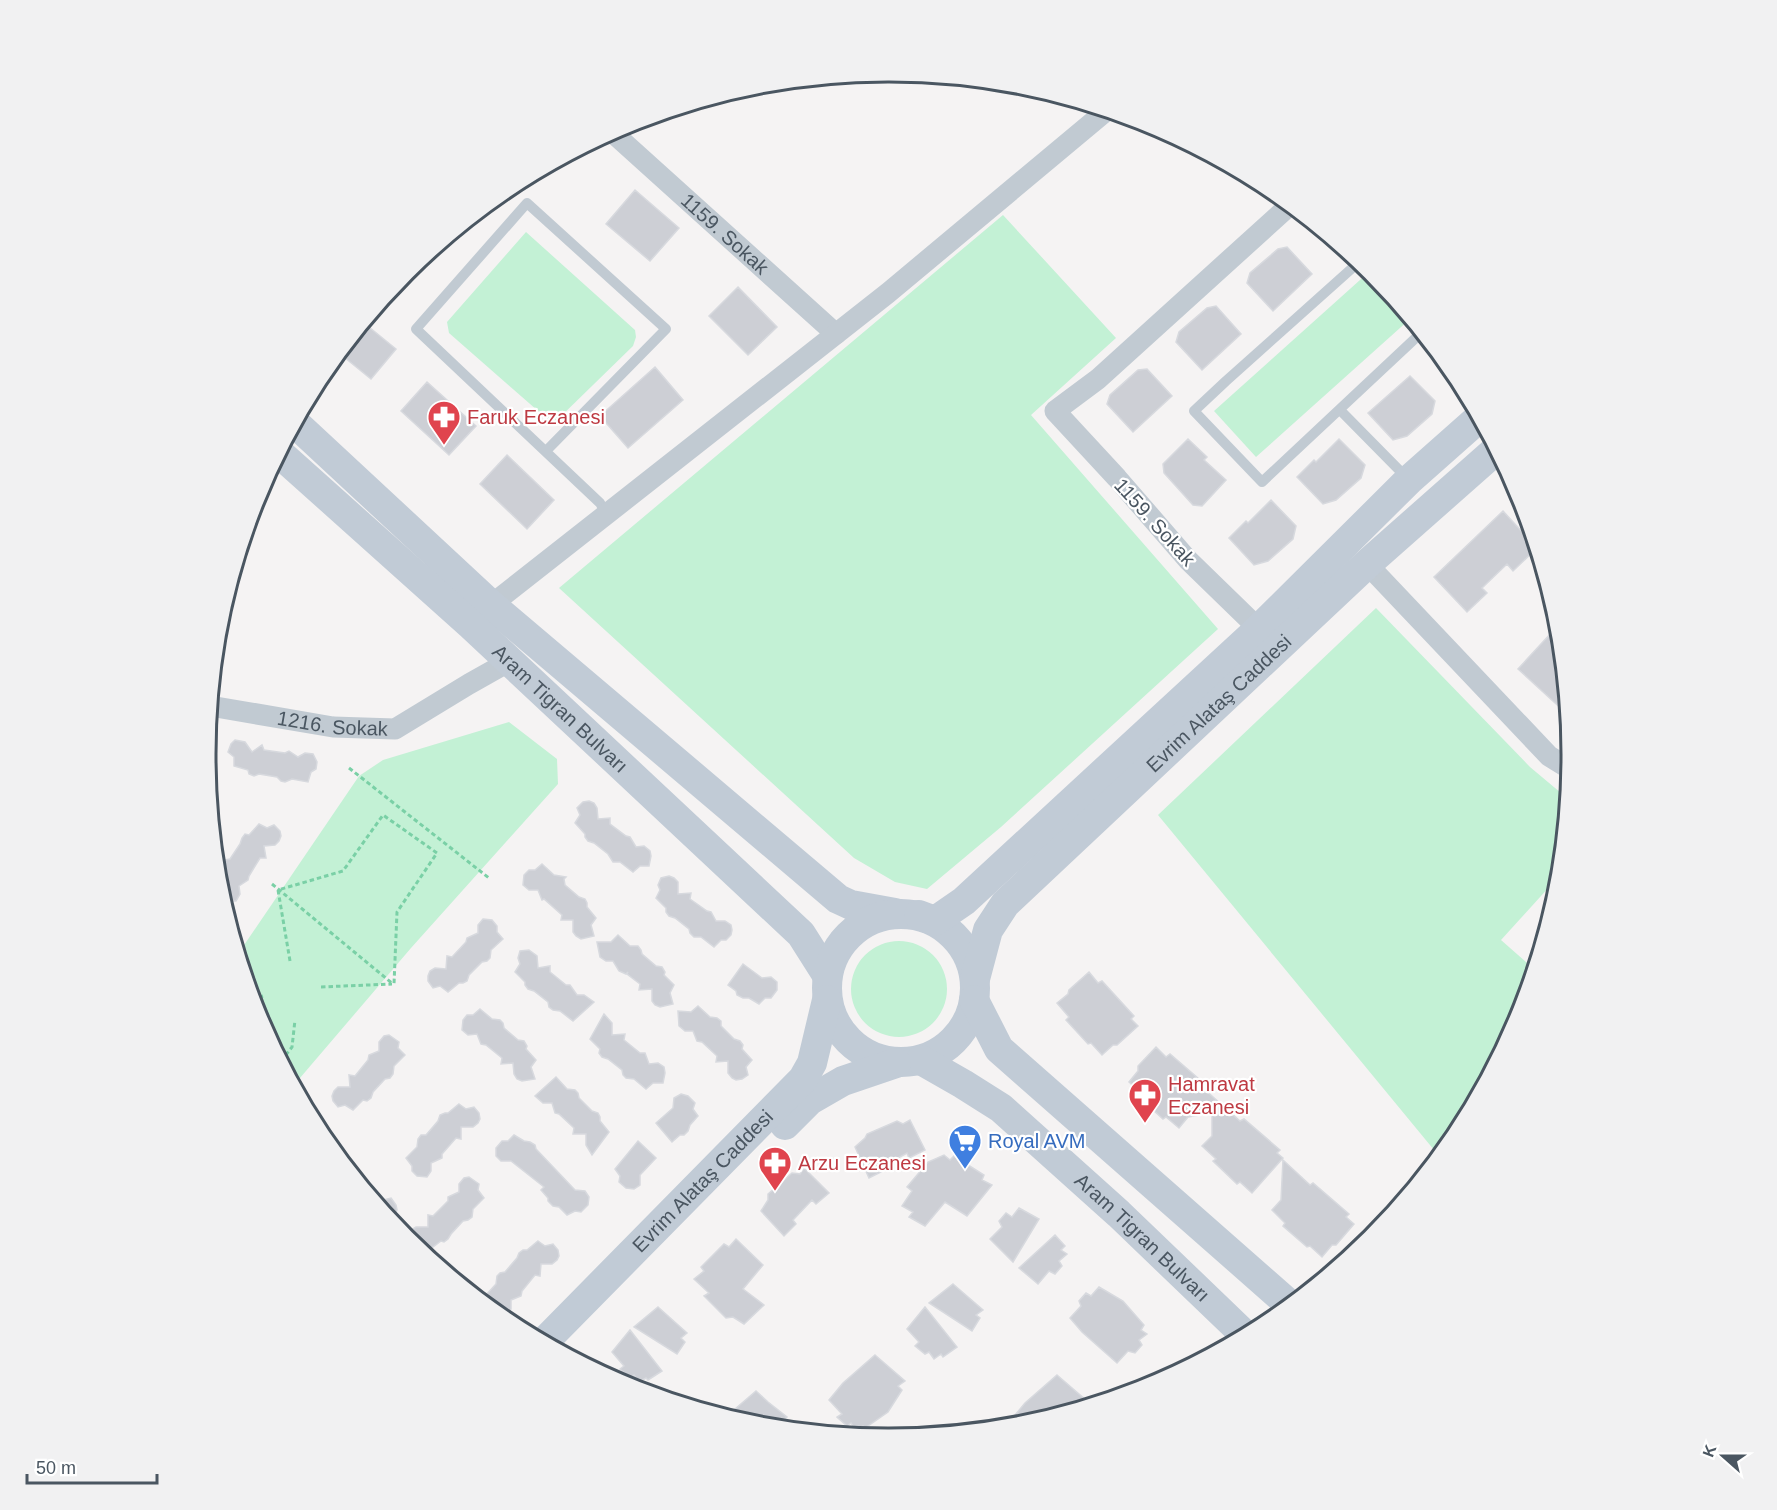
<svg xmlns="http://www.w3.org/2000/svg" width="1777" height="1510" font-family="Helvetica,sans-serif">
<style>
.green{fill:#c3f1d5}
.building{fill:#cdcfd5;stroke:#d7d9de;stroke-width:1.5}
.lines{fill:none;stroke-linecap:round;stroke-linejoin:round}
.path{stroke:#7ad0a6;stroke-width:3;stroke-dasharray:4.5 3;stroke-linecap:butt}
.service{stroke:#c1cad2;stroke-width:10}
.minor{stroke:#c1cad2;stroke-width:21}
.secondary{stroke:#c1cbd6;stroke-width:30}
.labels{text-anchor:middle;stroke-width:4.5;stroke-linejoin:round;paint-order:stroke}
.street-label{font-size:20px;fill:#4a5661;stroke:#fff}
.health-label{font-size:20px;fill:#be3a42;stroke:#fff;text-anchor:start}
.shop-label{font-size:20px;fill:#366cbe;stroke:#fff;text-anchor:start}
.rim{fill:none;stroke:#4a5661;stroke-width:3}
</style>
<rect width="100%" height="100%" fill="#f5f3f3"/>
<!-- green -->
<path class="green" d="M 1003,215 L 1116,338 L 1031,415 L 1218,629 L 1001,827 L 927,889 L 895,882 L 854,858 L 559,588 Z
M 526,232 L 635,330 L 636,337 L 633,346 L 553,424 L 449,333 L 447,322 Z
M 1370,271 L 1410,319 L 1256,457 L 1214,411 Z
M 1376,608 L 1530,767 L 1567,798 L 1560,875 L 1501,940 L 1534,969 L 1519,1017 L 1456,1135 L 1439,1156 L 1158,815 Z
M 509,722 L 557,759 L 558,784 L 411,948 L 294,1085 L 257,1016 L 238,954 L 359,776 L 383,760 Z
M851 989a48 48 0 1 1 96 0a48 48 0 1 1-96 0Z"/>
<!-- building -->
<path class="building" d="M 635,190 L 679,228 L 650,261 L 606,224 Z
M 1287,247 L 1312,274 L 1273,311 L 1247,283 L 1250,273 L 1278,249 Z
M 738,287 L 777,327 L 748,355 L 709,316 Z
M 1216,306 L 1241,334 L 1202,370 L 1176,342 L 1179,332 L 1207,308 Z
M 364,323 L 396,349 L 371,379 L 339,353 Z
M 655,367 L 683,400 L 628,448 L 600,416 Z
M 1147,369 L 1172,396 L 1133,432 L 1107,404 L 1110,395 L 1138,370 Z
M 1410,376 L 1435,401 L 1432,414 L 1407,436 L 1393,440 L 1368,413 Z
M 427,382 L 476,426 L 449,455 L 401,411 Z
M 1188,439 L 1207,457 L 1204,460 L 1226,480 L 1202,506 L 1193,505 L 1164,473 L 1163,464 Z
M 1339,439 L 1365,465 L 1361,478 L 1336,500 L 1323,504 L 1297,477 L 1314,460 L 1316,462 Z
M 507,455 L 554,500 L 527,529 L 480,484 Z
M 1271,500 L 1296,526 L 1293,539 L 1268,561 L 1254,565 L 1229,538 L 1246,521 L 1248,523 Z
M 1503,511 L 1535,546 L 1536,549 L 1513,571 L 1507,564 L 1482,588 L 1487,593 L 1467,612 L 1434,577 Z
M 1552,632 L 1560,639 L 1567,714 L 1518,669 Z
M 235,740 L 245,742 L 252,752 L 262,745 L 264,750 L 285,753 L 289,751 L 298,757 L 305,753 L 313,754 L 317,762 L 316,769 L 311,772 L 308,782 L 292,779 L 285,782 L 281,781 L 277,777 L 259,774 L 254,776 L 249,774 L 248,770 L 234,766 L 234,757 L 228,752 L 231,744 Z
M 589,801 L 594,803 L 597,808 L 598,819 L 610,818 L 610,824 L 626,836 L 630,837 L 636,847 L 644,846 L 650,851 L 651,856 L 649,866 L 640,866 L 633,872 L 620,862 L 613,862 L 608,854 L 594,843 L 588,841 L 585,837 L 585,834 L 575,823 L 580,815 L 577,808 L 583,802 Z
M 259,824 L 267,828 L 274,825 L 280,831 L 281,836 L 279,841 L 275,845 L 264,846 L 266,858 L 260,858 L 249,876 L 248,880 L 239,886 L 240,894 L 236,901 L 226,901 L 221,897 L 219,888 L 218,878 L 223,872 L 222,864 L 225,860 L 230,859 L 240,844 L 242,838 L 245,834 L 249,835 Z
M 542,864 L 554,875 L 566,877 L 564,879 L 565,885 L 579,897 L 585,899 L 587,903 L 587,907 L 596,918 L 591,925 L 594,936 L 581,939 L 576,936 L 573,932 L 573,920 L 561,920 L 562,915 L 544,899 L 542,900 L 538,890 L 529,890 L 523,885 L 524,875 L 529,870 L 535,870 Z
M 669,876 L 674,878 L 678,882 L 678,894 L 691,893 L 690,899 L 707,911 L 711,912 L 716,921 L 725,921 L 731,925 L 732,930 L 731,935 L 726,940 L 721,940 L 714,947 L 701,937 L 694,937 L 690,933 L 689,929 L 675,918 L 669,916 L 666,912 L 666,908 L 656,898 L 660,890 L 658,885 L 661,878 Z
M 483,919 L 492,920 L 497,926 L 497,932 L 503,939 L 491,950 L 490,958 L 487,961 L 482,962 L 469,975 L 467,981 L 463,983 L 459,983 L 448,992 L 440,986 L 433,988 L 428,981 L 428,976 L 430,971 L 435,968 L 446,969 L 447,956 L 452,957 L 466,942 L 467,938 L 478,933 L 478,925 Z
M 618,935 L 630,946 L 638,946 L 641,950 L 642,954 L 656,966 L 662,967 L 665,972 L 664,975 L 674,985 L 670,993 L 673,1004 L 660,1007 L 655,1005 L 652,1001 L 652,989 L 639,990 L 640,984 L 627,974 L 628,972 L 626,974 L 619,971 L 613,961 L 606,961 L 600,957 L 597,942 L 611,942 Z
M 529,950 L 537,956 L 538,968 L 550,966 L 550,972 L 566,985 L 570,985 L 577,995 L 584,995 L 594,1002 L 573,1021 L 560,1011 L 553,1010 L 549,1007 L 548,1002 L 534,991 L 528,989 L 525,985 L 525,982 L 515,972 L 520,964 L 518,958 L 520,951 Z
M 743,964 L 762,978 L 771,977 L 777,982 L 777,990 L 771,998 L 765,998 L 759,1004 L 749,998 L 743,998 L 737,995 L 736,991 L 728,985 Z
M 1089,972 L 1098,983 L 1102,981 L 1134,1016 L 1131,1019 L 1138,1026 L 1117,1045 L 1113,1045 L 1102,1055 L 1091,1043 L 1088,1044 L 1066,1020 L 1069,1017 L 1057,1003 L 1068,994 L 1069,990 Z
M 698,1006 L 710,1017 L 717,1018 L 721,1021 L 721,1026 L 734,1039 L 740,1041 L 743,1045 L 742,1049 L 752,1060 L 746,1067 L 748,1075 L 742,1079 L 736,1080 L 732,1078 L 728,1073 L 728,1061 L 716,1062 L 717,1056 L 702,1042 L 697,1041 L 693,1031 L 685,1031 L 679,1026 L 678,1011 L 691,1012 Z
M 480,1009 L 492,1019 L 500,1020 L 503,1023 L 504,1028 L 518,1040 L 524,1041 L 527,1046 L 526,1049 L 536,1060 L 531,1067 L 535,1079 L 522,1081 L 517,1079 L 514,1074 L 513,1063 L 501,1064 L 502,1058 L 486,1045 L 481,1044 L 477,1034 L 468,1035 L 462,1030 L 463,1020 L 467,1015 L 473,1015 Z
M 604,1014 L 612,1023 L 612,1035 L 625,1034 L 624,1040 L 640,1053 L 645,1053 L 649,1064 L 658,1063 L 664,1067 L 665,1073 L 663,1083 L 653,1083 L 646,1089 L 634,1079 L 626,1078 L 623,1075 L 622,1070 L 608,1059 L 602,1057 L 599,1053 L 600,1049 L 590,1039 Z
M 389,1035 L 399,1042 L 398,1048 L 405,1055 L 394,1066 L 393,1074 L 390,1078 L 385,1079 L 373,1092 L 371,1098 L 367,1101 L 363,1100 L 353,1110 L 345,1105 L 338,1107 L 333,1101 L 332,1096 L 334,1091 L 338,1087 L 350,1087 L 349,1075 L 355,1076 L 368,1060 L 369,1055 L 379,1051 L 379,1042 L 384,1036 Z
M 1156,1047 L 1166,1057 L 1170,1054 L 1206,1085 L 1203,1088 L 1240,1121 L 1244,1119 L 1280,1150 L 1277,1153 L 1283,1158 L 1252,1193 L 1240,1182 L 1237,1184 L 1213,1161 L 1216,1159 L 1202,1146 L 1212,1136 L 1212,1113 L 1188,1117 L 1179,1128 L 1166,1117 L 1163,1119 L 1139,1097 L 1142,1094 L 1129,1082 L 1138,1071 L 1138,1066 Z
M 556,1077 L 567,1089 L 575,1090 L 578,1093 L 579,1098 L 592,1111 L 598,1113 L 600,1117 L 600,1121 L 609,1132 L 592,1155 L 586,1145 L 586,1134 L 573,1134 L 574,1128 L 559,1114 L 555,1113 L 552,1103 L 543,1103 L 535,1096 Z
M 681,1094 L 688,1096 L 695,1103 L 693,1109 L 698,1116 L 690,1125 L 688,1131 L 684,1135 L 680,1135 L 672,1142 L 656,1123 L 673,1108 L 674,1098 Z
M 459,1104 L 466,1109 L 474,1107 L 479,1113 L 480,1119 L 478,1123 L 473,1127 L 461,1127 L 461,1139 L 456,1138 L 442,1154 L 442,1158 L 431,1163 L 431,1171 L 427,1177 L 417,1176 L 412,1171 L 412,1166 L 406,1158 L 417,1147 L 418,1139 L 421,1135 L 426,1135 L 438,1121 L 440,1115 L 445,1113 L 448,1113 Z
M 910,1120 L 925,1150 L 909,1158 L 907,1153 L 883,1166 L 885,1170 L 869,1178 L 855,1147 L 865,1138 L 867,1134 L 897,1121 L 903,1124 Z
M 514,1135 L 524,1141 L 530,1142 L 535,1145 L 536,1149 L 575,1190 L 585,1191 L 589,1197 L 588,1205 L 581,1212 L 575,1211 L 567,1215 L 559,1207 L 553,1206 L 548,1201 L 548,1198 L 541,1190 L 544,1187 L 511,1161 L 501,1161 L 496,1156 L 496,1148 L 502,1141 L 508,1141 Z
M 638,1141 L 656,1158 L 640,1175 L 640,1185 L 634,1189 L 626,1188 L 619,1182 L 620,1176 L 615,1169 Z
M 944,1155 L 950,1160 L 954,1156 L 984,1175 L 982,1180 L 992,1185 L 967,1216 L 945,1202 L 925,1226 L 909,1217 L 913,1212 L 902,1206 L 912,1191 L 907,1187 L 928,1162 Z
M 1283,1160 L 1310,1185 L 1313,1183 L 1349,1214 L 1346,1217 L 1354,1224 L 1336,1245 L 1332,1245 L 1322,1257 L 1310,1246 L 1307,1247 L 1283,1226 L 1285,1223 L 1272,1210 L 1281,1200 Z
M 804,1168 L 829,1193 L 816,1204 L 812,1200 L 793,1220 L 796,1224 L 784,1236 L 761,1211 L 768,1200 L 768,1194 L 792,1173 L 800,1174 Z
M 469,1177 L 479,1184 L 478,1190 L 484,1198 L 473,1209 L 472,1217 L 468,1220 L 463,1221 L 451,1234 L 448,1239 L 444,1242 L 441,1241 L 429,1250 L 422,1245 L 416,1247 L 411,1242 L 409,1234 L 411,1230 L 416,1227 L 428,1227 L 428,1215 L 433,1216 L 448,1201 L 448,1197 L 459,1192 L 459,1184 L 464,1178 Z
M 391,1198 L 396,1205 L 397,1210 L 392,1221 L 376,1202 Z
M 1019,1208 L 1039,1219 L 1013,1262 L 990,1239 L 1002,1227 L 999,1221 L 1006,1213 L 1012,1217 Z
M 1055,1235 L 1065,1246 L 1061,1250 L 1067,1254 L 1059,1261 L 1062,1266 L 1055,1274 L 1049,1271 L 1038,1284 L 1019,1268 Z
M 736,1239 L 763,1265 L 743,1289 L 764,1305 L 744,1324 L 733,1317 L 726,1318 L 704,1296 L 709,1293 L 694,1279 L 704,1271 L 701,1267 L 724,1244 L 729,1247 Z
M 538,1241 L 545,1246 L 553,1244 L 558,1250 L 559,1256 L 557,1260 L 552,1264 L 541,1264 L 540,1276 L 535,1275 L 522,1291 L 521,1296 L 511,1300 L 511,1309 L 506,1315 L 500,1315 L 491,1308 L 491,1303 L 485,1296 L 496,1284 L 497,1276 L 500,1273 L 505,1272 L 517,1258 L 519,1253 L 523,1250 L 527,1250 Z
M 953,1284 L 983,1310 L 976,1315 L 980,1318 L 972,1331 L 929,1303 Z
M 1099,1287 L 1123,1301 L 1144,1325 L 1141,1330 L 1147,1334 L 1139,1340 L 1142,1345 L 1135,1353 L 1128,1351 L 1117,1363 L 1082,1332 L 1070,1318 L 1081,1306 L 1079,1301 L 1086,1293 L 1091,1296 Z
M 658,1307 L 687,1333 L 681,1338 L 685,1342 L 677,1354 L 634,1327 Z
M 925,1307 L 957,1347 L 943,1357 L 941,1354 L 934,1359 L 929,1352 L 925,1354 L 915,1346 L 919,1342 L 907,1329 Z
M 630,1330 L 662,1371 L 648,1380 L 646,1378 L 639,1382 L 634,1375 L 630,1378 L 620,1369 L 624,1366 L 612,1352 Z
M 875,1355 L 905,1381 L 898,1386 L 902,1390 L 888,1412 L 865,1428 L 863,1426 L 856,1430 L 851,1423 L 847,1426 L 837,1417 L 842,1414 L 829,1400 L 843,1383 Z
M 1057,1375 L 1087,1401 L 1076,1408 L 1021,1425 L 1005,1427 L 1025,1403 Z
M 756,1391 L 768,1402 L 787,1417 L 773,1427 L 755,1425 L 727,1416 Z"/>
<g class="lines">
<!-- path -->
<path class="path" d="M 349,768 L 489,878
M 272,884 L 393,984
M 290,961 L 278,890 L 343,871 L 383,815 L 437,853 L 397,912 L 394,984
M 321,987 L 392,984
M 252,1000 L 263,996
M 281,1061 L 292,1047 L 295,1020"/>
<!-- service -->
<path class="service" d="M 1359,262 L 1226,381 L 1194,411 L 1262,482 L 1421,333
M 1340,410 L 1407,478
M 546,451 L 666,329 L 527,203 L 416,329 L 600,503 L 607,515"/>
<!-- minor -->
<g class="minor">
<path id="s1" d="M 612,132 L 836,334"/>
<path d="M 1367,564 L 1549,756 L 1570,769"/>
<path d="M 491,605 L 888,293 L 1106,111"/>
<path d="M 1259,629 L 1188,560 L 1117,478 L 1055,411 L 1098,379 L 1290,205"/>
<path id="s2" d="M 210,706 L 333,727 L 395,729 L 469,684 L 510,661"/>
</g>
<!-- secondary -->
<g class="secondary">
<path d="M 295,423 L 491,605 L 838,899 L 851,905 L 895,913"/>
<path id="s3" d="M 279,453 L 470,624 L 801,934 L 827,975"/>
<circle cx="901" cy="988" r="74"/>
<path d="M 919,915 L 935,921 L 964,901 L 1259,629 L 1409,480 L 1479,418"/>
<path id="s4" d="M 975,979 L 988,930 L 1005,904 L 1367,564 L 1496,450"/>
<path d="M 974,1000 L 999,1049 L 1290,1305"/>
<path id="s5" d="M 921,1060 L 963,1084 L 1001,1108 L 1119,1214 L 1245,1335"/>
<path d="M 785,1125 L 810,1100 L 843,1081 L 896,1063"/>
<path id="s6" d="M 544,1342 L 803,1079 L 812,1063 L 827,1000"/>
</g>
</g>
<!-- icons -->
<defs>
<g id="pharmacy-pin" transform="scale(1.725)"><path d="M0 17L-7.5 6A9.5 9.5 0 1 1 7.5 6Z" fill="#e0444e" stroke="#fff"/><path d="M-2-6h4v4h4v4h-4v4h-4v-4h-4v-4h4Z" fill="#fff"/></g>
<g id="supermarket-pin" transform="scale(1.725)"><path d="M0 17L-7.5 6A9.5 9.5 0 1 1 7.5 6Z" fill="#3f7fe0" stroke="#fff"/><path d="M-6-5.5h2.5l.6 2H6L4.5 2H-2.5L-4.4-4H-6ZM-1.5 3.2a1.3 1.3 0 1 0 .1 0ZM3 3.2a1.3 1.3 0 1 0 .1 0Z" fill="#fff"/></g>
</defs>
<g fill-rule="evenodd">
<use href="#pharmacy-pin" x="444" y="417"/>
<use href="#pharmacy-pin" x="1145" y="1095"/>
<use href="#supermarket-pin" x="965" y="1141"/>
<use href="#pharmacy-pin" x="775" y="1163"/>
</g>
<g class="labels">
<!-- street labels -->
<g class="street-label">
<text dy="7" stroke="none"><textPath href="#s1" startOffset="152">1159. Sokak</textPath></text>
<text transform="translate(1155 522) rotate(48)" y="7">1159. Sokak</text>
<text dy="7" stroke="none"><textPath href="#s4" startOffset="375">Evrim Alataş Caddesi</textPath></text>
<text dy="7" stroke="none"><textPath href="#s3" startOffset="380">Aram Tigran Bulvarı</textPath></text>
<text dy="7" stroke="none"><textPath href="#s2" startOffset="124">1216. Sokak</textPath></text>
<text dy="7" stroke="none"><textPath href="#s6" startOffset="226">Evrim Alataş Caddesi</textPath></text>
<text dy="7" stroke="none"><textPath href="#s5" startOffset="285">Aram Tigran Bulvarı</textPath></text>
</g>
<!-- health labels -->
<g class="health-label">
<text x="467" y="424">Faruk Eczanesi</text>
<text x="1168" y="1091">Hamravat<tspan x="1168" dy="23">Eczanesi</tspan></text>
<text x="798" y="1170">Arzu Eczanesi</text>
</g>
<!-- shop labels -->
<g class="shop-label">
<text x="988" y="1148">Royal AVM</text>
</g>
</g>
<!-- crop -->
<path d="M0 0H1777V1510H0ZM888 82H889A672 672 0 0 1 1561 754V756A672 672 0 0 1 889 1428H888A672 672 0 0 1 216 756V754A672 672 0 0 1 888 82Z" fill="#f1f1f2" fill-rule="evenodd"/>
<path class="rim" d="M888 82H889A672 672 0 0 1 1561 754V756A672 672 0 0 1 889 1428H888A672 672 0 0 1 216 756V754A672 672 0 0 1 888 82Z"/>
<!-- north arrow -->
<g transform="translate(1723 1456) rotate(291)" stroke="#ffffff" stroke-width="4.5" paint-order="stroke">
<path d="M0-4.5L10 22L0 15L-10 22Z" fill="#4a5661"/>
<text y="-9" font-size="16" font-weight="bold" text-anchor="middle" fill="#4a5661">K</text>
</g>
<!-- scale -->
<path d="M27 1474v9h130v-9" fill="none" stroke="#4a5661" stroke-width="3"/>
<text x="36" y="1474" font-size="18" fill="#4a5661" stroke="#ffffff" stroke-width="4.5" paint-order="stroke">50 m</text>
</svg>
